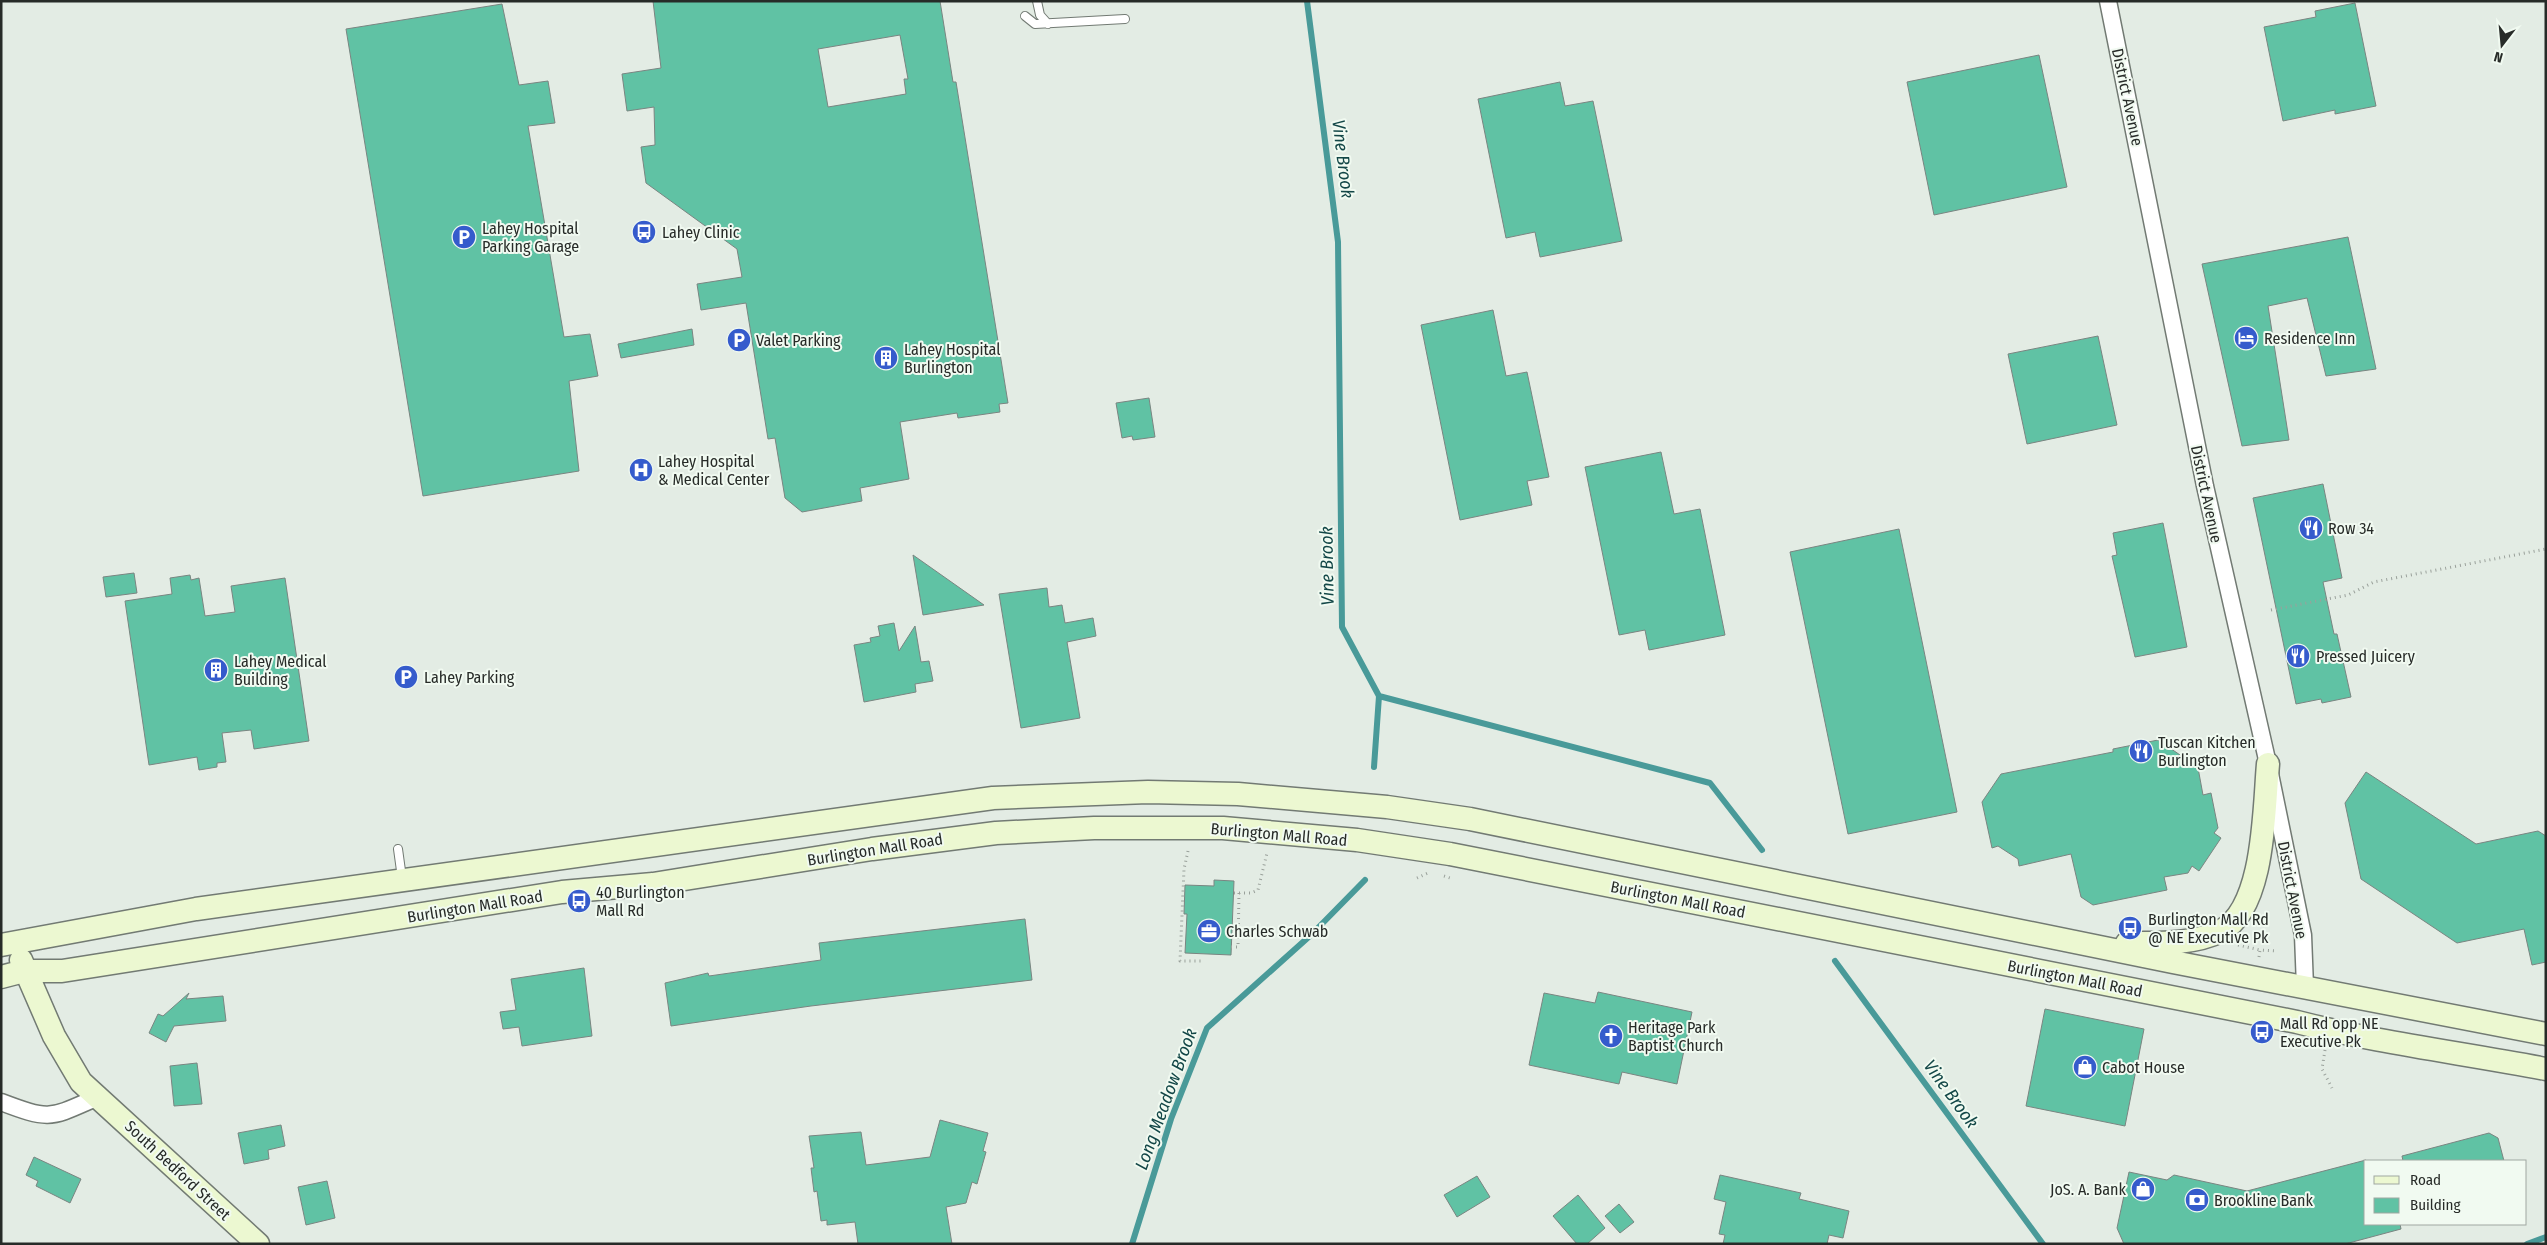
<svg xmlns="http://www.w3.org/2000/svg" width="2547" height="1245" font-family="'Fira Sans Condensed',sans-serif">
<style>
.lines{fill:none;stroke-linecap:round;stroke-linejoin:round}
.stream{stroke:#499a99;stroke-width:6}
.building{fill:#60c2a4;stroke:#7a8581;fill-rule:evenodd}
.lane-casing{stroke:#727a73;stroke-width:10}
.street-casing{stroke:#727a73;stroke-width:19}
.secondary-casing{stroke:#727a73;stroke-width:25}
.path{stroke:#9aa19b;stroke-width:3;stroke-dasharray:1 4;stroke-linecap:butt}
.lane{stroke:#fff;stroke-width:8}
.street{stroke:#fff;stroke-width:16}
.secondary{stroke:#ecf8d1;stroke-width:22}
.labels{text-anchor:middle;stroke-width:4;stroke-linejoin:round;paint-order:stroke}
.street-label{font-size:16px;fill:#272b28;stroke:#f1faf1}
.poi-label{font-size:16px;fill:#272b28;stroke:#f1faf1;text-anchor:start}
.water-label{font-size:18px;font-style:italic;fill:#134747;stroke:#f1faf1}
</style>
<rect width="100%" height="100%" fill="#e3ece4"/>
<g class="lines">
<!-- stream -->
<path class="stream" d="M 1307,1 L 1338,242 L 1342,627 L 1379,696 L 1710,783 L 1762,850
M 1374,767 L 1379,696
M 1835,961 L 2043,1244
M 1132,1244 L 1171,1119 L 1207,1028 L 1312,934 L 1365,880
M 2527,1244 L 2546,1237"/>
</g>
<!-- building -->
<path class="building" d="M 653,1 L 940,1 L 953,82 L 956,82 L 1008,403 L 999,404 L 1000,412 L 958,418 L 957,413 L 900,422 L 909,479 L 860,488 L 862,501 L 802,512 L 785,498 L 775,438 L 768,439 L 746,303 L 701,310 L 697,284 L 742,277 L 737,249 L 646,183 L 641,147 L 655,145 L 654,107 L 627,111 L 622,74 L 661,68 ZM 900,35 L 908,79 L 904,79 L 906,94 L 828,107 L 818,49 Z
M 2355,3 L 2376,106 L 2335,114 L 2335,110 L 2283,121 L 2264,27 L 2316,17 L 2315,11 Z
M 502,4 L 519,85 L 548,81 L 555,123 L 528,126 L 564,337 L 590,334 L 598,376 L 569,381 L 579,471 L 423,496 L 346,29 Z
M 2039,55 L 2067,187 L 1934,215 L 1907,82 Z
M 1560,82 L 1565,106 L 1593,101 L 1622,241 L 1540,257 L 1535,232 L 1506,238 L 1478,99 Z
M 2348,237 L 2376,369 L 2326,376 L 2307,298 L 2268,306 L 2289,440 L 2242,446 L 2202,264 Z
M 1493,310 L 1506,376 L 1527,372 L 1549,477 L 1527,481 L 1532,505 L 1460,520 L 1421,325 Z
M 692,329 L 694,345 L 621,358 L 618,344 Z
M 2098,336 L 2117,425 L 2027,444 L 2008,354 Z
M 1149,398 L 1155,437 L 1133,440 L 1132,436 L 1122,438 L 1116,403 Z
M 1661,452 L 1674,514 L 1700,509 L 1725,635 L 1649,650 L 1645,630 L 1619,635 L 1585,467 Z
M 2323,484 L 2342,578 L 2323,582 L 2334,634 L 2337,634 L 2351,697 L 2322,703 L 2321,699 L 2296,704 L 2253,498 Z
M 2163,523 L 2187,647 L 2135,657 L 2112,556 L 2117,555 L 2113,533 Z
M 1899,529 L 1957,812 L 1848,834 L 1790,552 Z
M 913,555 L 984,605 L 923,615 Z
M 134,573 L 137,593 L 106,597 L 103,577 Z
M 190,575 L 191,580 L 199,578 L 205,616 L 235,612 L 231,586 L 285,578 L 309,741 L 254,749 L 251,730 L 222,733 L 226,762 L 217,763 L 217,767 L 199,770 L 197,757 L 149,765 L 125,601 L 172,594 L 170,578 Z
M 1047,588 L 1049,607 L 1062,605 L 1065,623 L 1093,618 L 1096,636 L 1067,642 L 1080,718 L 1021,728 L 999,594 Z
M 894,623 L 899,651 L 915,626 L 921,662 L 929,661 L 933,681 L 915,684 L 916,692 L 864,702 L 854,645 L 871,642 L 870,638 L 880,636 L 878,626 Z
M 2158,740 L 2186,759 L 2196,757 L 2203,795 L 2211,793 L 2218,828 L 2214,833 L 2221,838 L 2199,871 L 2192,866 L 2188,873 L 2164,877 L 2167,890 L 2093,905 L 2081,897 L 2071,854 L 2019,866 L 2018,859 L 1998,846 L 1992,848 L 1982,802 L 2001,774 L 2113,752 L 2113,749 Z
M 2366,772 L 2476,844 L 2538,831 L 2546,836 L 2546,962 L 2532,965 L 2524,929 L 2457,943 L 2361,879 L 2345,803 Z
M 1214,880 L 1234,881 L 1231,955 L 1185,953 L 1187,914 L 1184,914 L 1185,885 L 1214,886 Z
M 1025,919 L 1032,980 L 811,1006 L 671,1026 L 665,983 L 708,973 L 709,976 L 821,960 L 819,943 Z
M 584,968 L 592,1036 L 522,1046 L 519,1027 L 503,1029 L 500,1012 L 516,1010 L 511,979 Z
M 1598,992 L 1692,1012 L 1677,1084 L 1622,1072 L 1619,1084 L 1529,1065 L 1544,993 L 1595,1003 Z
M 189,993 L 186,999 L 223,996 L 226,1021 L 174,1026 L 166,1042 L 149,1033 L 158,1014 L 163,1016 Z
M 2045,1009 L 2144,1029 L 2125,1126 L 2026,1106 Z
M 197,1063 L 202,1104 L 174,1106 L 170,1066 Z
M 940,1120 L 988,1133 L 983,1151 L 986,1152 L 977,1184 L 972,1182 L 966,1203 L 946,1207 L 952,1244 L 858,1244 L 855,1222 L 827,1225 L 827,1220 L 821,1221 L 817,1191 L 814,1192 L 811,1168 L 814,1168 L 809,1136 L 861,1132 L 866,1165 L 930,1157 Z
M 281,1125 L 285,1146 L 268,1150 L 269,1159 L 244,1164 L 238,1133 Z
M 2489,1133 L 2498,1138 L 2504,1161 L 2403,1161 L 2402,1156 Z
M 34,1157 L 81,1179 L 70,1203 L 36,1186 L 38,1181 L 26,1175 Z
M 2366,1160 L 2366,1224 L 2400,1224 L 2401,1229 L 2345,1244 L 2124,1244 L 2117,1228 L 2129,1172 L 2167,1180 L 2174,1175 L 2247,1191 Z
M 1720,1175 L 1801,1193 L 1799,1199 L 1849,1211 L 1843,1238 L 1829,1235 L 1827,1244 L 1723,1244 L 1725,1235 L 1719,1234 L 1726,1202 L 1714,1199 Z
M 1477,1176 L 1490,1197 L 1457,1217 L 1444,1195 Z
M 327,1181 L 335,1218 L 306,1225 L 298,1187 Z
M 1578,1195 L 1605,1228 L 1587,1244 L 1577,1244 L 1553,1216 Z
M 1619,1204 L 1634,1222 L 1620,1233 L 1605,1216 Z"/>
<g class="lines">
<!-- lane casing -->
<g class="lane-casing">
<path id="lane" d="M 1037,1 L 1040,15 L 1048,24
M 1025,16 L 1035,24 L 1125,19
M 398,849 L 402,878"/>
</g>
<!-- street casing -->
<g class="street-casing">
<path id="street" d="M 2108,1 L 2205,486 L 2268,764 L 2303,935 L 2305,987
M 1,1102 C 51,1121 50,1118 98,1097"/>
</g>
<!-- secondary casing -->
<g class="secondary-casing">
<path id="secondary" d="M 2127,943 C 2158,943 2192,945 2221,931 C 2265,908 2264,808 2268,764
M 1,945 L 196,909 L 993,798 L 1148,792 L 1238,794 L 1387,807 L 1470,819 L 2173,962 L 2546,1034
M 21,960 L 54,1036 L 81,1082 L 258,1244
M 1,977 L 24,971 L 62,971 L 562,892 L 653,884 L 872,849 L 996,833 L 1094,828 L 1223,828 L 1357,840 L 1450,854 L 2297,1022 C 2379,1043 2463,1053 2546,1069"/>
</g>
<!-- path -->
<path class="path" d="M 2271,610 L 2348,595 L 2374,582 L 2546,549
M 1188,851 L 1184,869 L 1180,961 L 1204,961
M 1444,876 L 1453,879
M 1417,878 L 1428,873
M 1234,893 L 1251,893 L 1258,890 L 1267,853
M 2238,945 L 2260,950
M 1231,947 L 1238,947 L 1239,893
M 2259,957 L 2260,950 L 2276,951
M 2325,1050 L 2322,1069 L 2332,1088"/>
<!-- lane -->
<use href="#lane" class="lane"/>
<!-- street -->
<use href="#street" class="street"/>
<!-- secondary -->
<use href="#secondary" class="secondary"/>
</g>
<!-- icons -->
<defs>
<g id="bus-disc" transform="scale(1.25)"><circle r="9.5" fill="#355bcc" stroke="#f1faf1"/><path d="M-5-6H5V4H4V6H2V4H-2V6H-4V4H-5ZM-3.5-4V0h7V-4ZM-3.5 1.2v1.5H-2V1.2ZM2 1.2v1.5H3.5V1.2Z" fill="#fff"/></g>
<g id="parking-disc" transform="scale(1.25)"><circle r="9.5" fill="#355bcc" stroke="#f1faf1"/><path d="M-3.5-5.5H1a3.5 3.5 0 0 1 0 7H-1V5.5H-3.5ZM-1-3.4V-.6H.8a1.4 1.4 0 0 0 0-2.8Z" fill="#fff"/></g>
<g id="hotel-disc" transform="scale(1.25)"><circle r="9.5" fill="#355bcc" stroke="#f1faf1"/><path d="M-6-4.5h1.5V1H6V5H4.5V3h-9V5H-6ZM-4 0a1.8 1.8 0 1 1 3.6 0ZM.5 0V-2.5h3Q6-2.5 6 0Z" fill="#fff"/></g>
<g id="building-disc" transform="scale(1.25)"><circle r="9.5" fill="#355bcc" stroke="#f1faf1"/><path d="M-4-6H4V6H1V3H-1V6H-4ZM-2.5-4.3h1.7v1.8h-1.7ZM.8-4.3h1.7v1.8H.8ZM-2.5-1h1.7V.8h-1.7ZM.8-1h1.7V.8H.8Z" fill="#fff"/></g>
<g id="hospital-disc" transform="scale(1.25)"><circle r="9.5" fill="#355bcc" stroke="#f1faf1"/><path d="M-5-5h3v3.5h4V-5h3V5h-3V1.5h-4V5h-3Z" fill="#fff"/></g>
<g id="restaurant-disc" transform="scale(1.25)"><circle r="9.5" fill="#355bcc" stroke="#f1faf1"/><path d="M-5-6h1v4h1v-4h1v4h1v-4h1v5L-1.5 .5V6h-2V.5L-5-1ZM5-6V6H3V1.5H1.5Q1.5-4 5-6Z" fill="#fff"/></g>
<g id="office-disc" transform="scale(1.25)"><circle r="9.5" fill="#355bcc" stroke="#f1faf1"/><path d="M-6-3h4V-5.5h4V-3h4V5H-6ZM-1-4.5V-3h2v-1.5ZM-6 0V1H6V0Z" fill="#fff"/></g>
<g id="church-disc" transform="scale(1.25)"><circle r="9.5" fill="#355bcc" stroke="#f1faf1"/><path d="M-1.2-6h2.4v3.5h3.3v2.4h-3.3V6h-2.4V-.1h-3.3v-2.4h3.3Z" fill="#fff"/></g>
<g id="shop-disc" transform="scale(1.25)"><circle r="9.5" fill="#355bcc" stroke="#f1faf1"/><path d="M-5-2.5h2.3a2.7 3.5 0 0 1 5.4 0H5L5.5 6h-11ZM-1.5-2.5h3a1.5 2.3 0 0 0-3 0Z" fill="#fff"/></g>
<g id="bank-disc" transform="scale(1.25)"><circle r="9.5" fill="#355bcc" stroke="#f1faf1"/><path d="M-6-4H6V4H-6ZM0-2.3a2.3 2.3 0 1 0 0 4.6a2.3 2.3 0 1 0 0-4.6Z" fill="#fff"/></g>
</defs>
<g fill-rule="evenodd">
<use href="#bus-disc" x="644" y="232"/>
<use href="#parking-disc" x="464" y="237"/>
<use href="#hotel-disc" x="2246" y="338"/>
<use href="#parking-disc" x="739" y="340"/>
<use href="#building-disc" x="886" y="358"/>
<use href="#hospital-disc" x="641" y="470"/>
<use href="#restaurant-disc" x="2311" y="528"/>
<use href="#restaurant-disc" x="2298" y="656"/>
<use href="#building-disc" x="216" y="670"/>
<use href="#parking-disc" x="406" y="677"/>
<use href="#restaurant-disc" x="2141" y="751"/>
<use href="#bus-disc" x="579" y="901"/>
<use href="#bus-disc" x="2130" y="928"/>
<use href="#office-disc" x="1209" y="931"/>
<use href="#bus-disc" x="2262" y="1032"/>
<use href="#church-disc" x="1611" y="1036"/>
<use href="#shop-disc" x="2085" y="1067"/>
<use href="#shop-disc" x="2143" y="1189"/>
<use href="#bank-disc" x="2197" y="1200"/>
</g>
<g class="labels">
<!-- street labels -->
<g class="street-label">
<text transform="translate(2128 97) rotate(78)" y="6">District Avenue</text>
<text transform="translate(2207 494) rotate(78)" y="6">District Avenue</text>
<text transform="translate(1279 834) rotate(5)" y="6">Burlington Mall Road</text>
<text transform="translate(875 849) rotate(-9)" y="6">Burlington Mall Road</text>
<text transform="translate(2293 890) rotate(79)" y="6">District Avenue</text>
<text transform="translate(1678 899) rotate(11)" y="6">Burlington Mall Road</text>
<text transform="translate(475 906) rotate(-9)" y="6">Burlington Mall Road</text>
<text transform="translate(2075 978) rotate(11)" y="6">Burlington Mall Road</text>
<text transform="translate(178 1170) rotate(43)" y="6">South Bedford Street</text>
</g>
<!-- poi labels -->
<g class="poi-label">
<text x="482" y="234">Lahey Hospital<tspan x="482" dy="18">Parking Garage</tspan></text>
<text x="662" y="238">Lahey Clinic</text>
<text x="2264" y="344">Residence Inn</text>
<text x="756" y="346">Valet Parking</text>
<text x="904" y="355">Lahey Hospital<tspan x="904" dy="18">Burlington</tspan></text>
<text x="658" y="467">Lahey Hospital<tspan x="658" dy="18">&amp; Medical Center</tspan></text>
<text x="2328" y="534">Row 34</text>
<text x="2316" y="662">Pressed Juicery</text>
<text x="234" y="667">Lahey Medical<tspan x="234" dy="18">Building</tspan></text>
<text x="424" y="683">Lahey Parking</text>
<text x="2158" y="748">Tuscan Kitchen<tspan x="2158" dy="18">Burlington</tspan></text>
<text x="596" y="898">40 Burlington<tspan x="596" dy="18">Mall Rd</tspan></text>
<text x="2148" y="925">Burlington Mall Rd<tspan x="2148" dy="18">@ NE Executive Pk</tspan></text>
<text x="1226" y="937">Charles Schwab</text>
<text x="2280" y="1029">Mall Rd opp NE<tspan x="2280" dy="18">Executive Pk</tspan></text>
<text x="1628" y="1033">Heritage Park<tspan x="1628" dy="18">Baptist Church</tspan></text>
<text x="2102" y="1073">Cabot House</text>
<text x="2126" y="1195" text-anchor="end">JoS. A. Bank</text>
<text x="2214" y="1206">Brookline Bank</text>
</g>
<!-- water labels -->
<g class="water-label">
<text transform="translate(1343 159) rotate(83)" y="6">Vine Brook</text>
<text transform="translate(1327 566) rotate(-91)" y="6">Vine Brook</text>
<text transform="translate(1951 1094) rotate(54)" y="6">Vine Brook</text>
<text transform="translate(1166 1099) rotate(-70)" y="6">Long Meadow Brook</text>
</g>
</g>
<!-- border -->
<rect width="2547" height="1245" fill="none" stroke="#272b28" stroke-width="5"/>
<!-- legend -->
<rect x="2364" y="1160" width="162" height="65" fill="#f1faf1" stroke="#a0a7a1"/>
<rect x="2374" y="1176" width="25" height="8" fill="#ecf8d1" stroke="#a0a7a1"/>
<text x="2410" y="1185" font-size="15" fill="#272b28">Road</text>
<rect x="2374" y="1198" width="25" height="15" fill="#60c2a4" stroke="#a0a7a1"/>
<text x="2410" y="1210" font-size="15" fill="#272b28">Building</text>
<!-- north arrow -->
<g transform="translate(2502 45) rotate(196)" stroke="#f1faf1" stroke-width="4" paint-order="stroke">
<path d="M0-4L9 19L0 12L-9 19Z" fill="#272b28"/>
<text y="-8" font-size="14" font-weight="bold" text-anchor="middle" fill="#272b28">N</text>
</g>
</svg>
